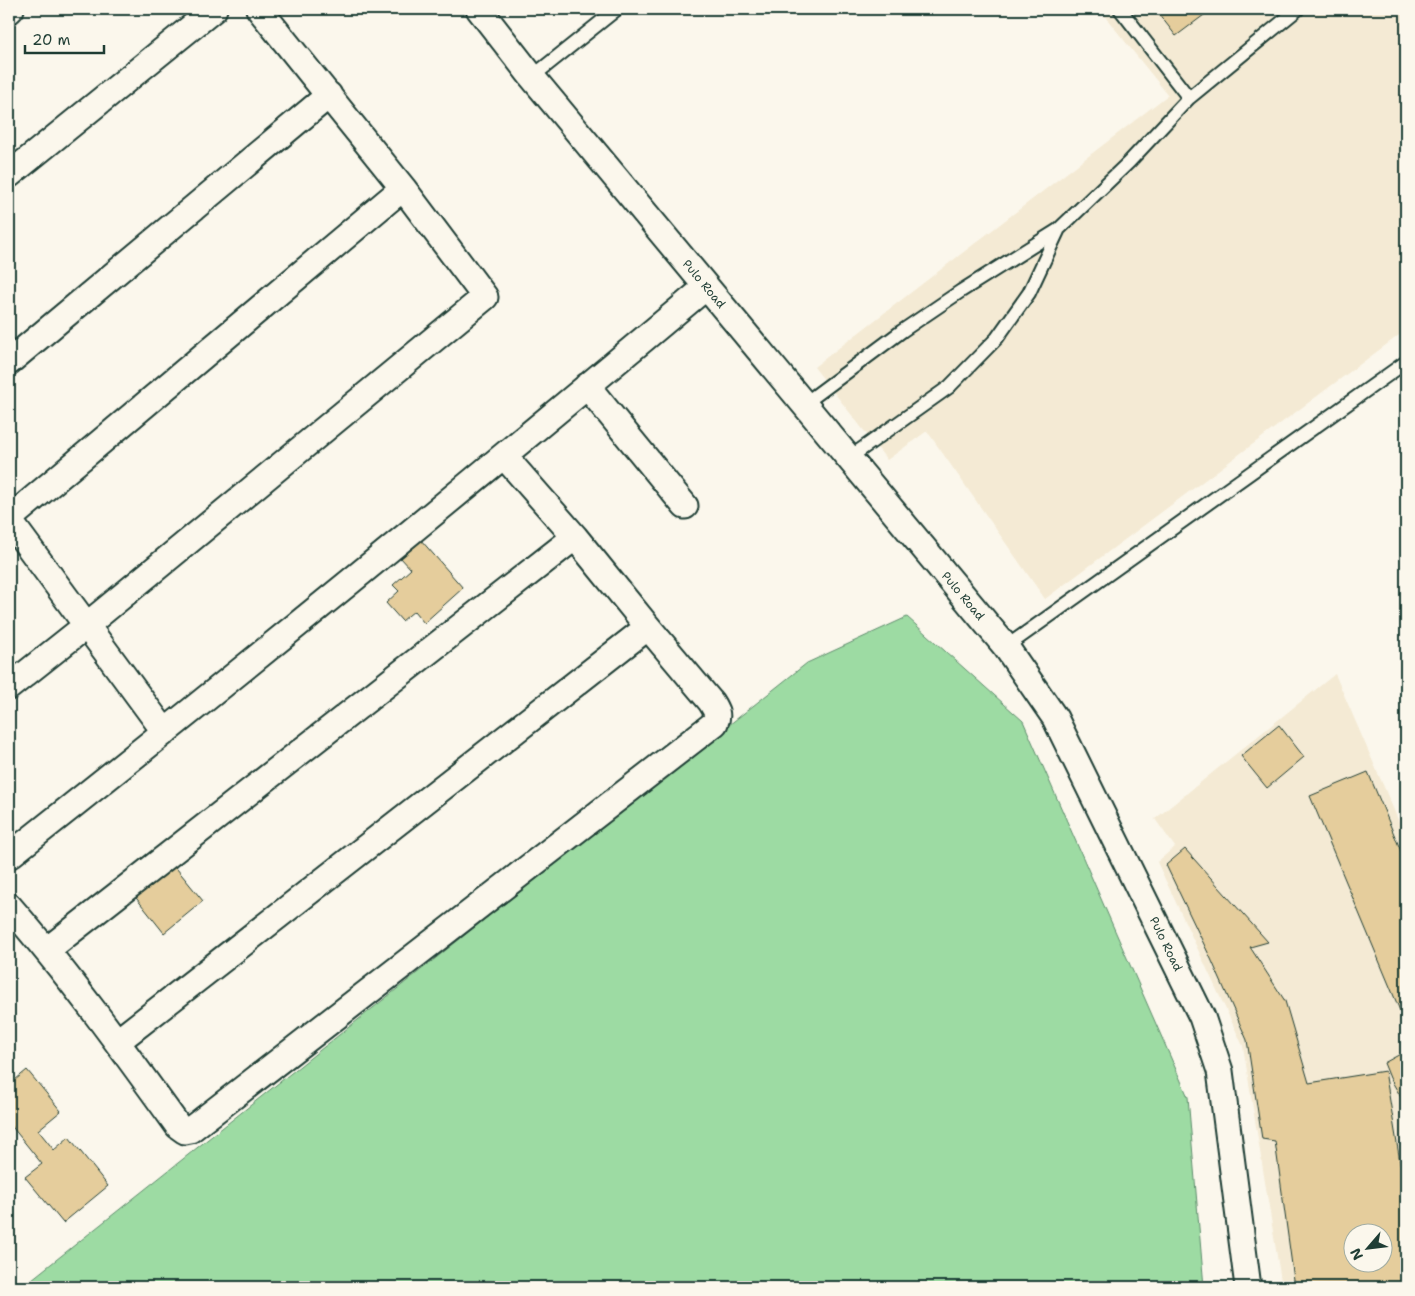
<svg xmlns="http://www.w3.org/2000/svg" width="1415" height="1296" font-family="'Shantell Sans',sans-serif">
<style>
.built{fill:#f4ead4;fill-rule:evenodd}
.green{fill:#9ddba3;stroke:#5e8c6c}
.building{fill:#e5cd9c;stroke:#1f3d34;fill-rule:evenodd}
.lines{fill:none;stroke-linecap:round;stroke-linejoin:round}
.service-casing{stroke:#1f3d34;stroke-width:16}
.minor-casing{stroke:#1f3d34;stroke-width:29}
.service{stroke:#fbf7ec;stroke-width:12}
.minor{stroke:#fbf7ec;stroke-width:25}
.labels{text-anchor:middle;stroke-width:4;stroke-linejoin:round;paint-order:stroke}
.street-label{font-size:12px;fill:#1f3d34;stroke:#fbf7ec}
</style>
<rect width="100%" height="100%" fill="#fbf7ec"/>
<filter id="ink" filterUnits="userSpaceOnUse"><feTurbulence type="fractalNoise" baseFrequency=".02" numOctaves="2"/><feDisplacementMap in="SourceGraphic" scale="10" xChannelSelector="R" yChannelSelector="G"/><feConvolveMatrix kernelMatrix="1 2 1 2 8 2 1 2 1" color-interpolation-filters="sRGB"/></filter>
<g filter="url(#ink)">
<!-- built -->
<path class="built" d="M 1099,9 L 1406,9 L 1406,330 L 1045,599 L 927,431 L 887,460 L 814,367 L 1168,95 Z
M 1335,674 L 1406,838 L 1406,1287 L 1282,1287 L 1243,1046 L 1157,862 L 1175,847 L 1155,819 ZM 1352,1234 L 1382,1234 L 1382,1264 L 1352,1264 Z"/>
<!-- green -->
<path class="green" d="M 907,617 L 1023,721 L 1188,1097 L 1204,1287 L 22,1287 L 807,663 Z"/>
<!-- building -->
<path class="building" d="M 1155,9 L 1212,9 L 1176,36 Z
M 420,539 L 463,588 L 424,623 L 414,611 L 402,621 L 386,603 L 399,591 L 393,585 L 411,569 L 400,557 Z
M 1279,725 L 1304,757 L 1267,788 L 1241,756 Z
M 1368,772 L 1406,863 L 1406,1025 L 1310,796 Z
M 1185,849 L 1268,942 L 1250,947 L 1285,1001 L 1309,1083 L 1385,1071 L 1406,1198 L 1406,1287 L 1295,1287 L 1275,1141 L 1262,1139 L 1247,1040 L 1212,961 L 1166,865 ZM 1352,1234 L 1382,1234 L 1382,1264 L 1352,1264 Z
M 168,858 L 203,901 L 164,933 L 129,889 Z
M 1406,1051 L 1406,1106 L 1390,1078 L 1384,1063 Z
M 27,1070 L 61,1111 L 38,1130 L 54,1150 L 69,1137 L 108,1186 L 63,1223 L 25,1177 L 42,1164 L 9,1123 L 9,1085 Z"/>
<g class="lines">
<!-- service casing -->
<g class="service-casing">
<path id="service" d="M 1120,9 L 1189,98
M 532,77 L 617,9
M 804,404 L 902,331 L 961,291 L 1058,230 L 1129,162 L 1189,98 L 1298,9
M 849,458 L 949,387 L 997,338 L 1029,293 L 1058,231
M 1006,647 L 1406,362"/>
</g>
<!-- minor casing -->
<g class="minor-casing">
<path id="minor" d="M 479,9 L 532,77 L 1006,647 L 1055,718 L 1202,1017 L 1220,1071 L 1248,1287
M 9,11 L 11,9
M 9,175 L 214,9
M 9,362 L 329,95
M 587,386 L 685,506
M 9,519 L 403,188
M 9,520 L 165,732
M 9,687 L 87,625 L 485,297 L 403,188 L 259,9
M 9,856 C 244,670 476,480 706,287
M 9,906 C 70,976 124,1051 178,1126 L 185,1131 L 190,1130 L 715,723 C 719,715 716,710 711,702 L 648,627 L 575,537 L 504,456
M 47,950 L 575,537
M 118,1041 L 648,627"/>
</g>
<!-- service -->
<use href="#service" class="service"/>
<!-- minor -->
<use href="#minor" class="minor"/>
</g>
</g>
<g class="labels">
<!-- street labels -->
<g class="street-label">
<text transform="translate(704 284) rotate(50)" y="4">Pulo Road</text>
<text transform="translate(963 596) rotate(50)" y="4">Pulo Road</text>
<text transform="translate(1166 944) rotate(64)" y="4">Pulo Road</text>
</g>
</g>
<!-- margin -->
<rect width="1415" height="1296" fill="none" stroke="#fbf7ec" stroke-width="30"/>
<rect x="15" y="15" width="1385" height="1266" fill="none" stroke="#1f3d34" stroke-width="2" filter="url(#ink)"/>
<!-- north arrow -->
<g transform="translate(1368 1248) rotate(242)"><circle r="24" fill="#fbf7ec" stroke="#a3ada2"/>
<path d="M0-4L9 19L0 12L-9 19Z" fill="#1f3d34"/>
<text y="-8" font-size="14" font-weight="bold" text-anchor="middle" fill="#1f3d34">N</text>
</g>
<!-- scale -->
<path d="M25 45v8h79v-8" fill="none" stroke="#1f3d34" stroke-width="2.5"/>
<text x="32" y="45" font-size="15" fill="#1f3d34" stroke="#fbf7ec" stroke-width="4" paint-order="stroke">20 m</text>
</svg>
